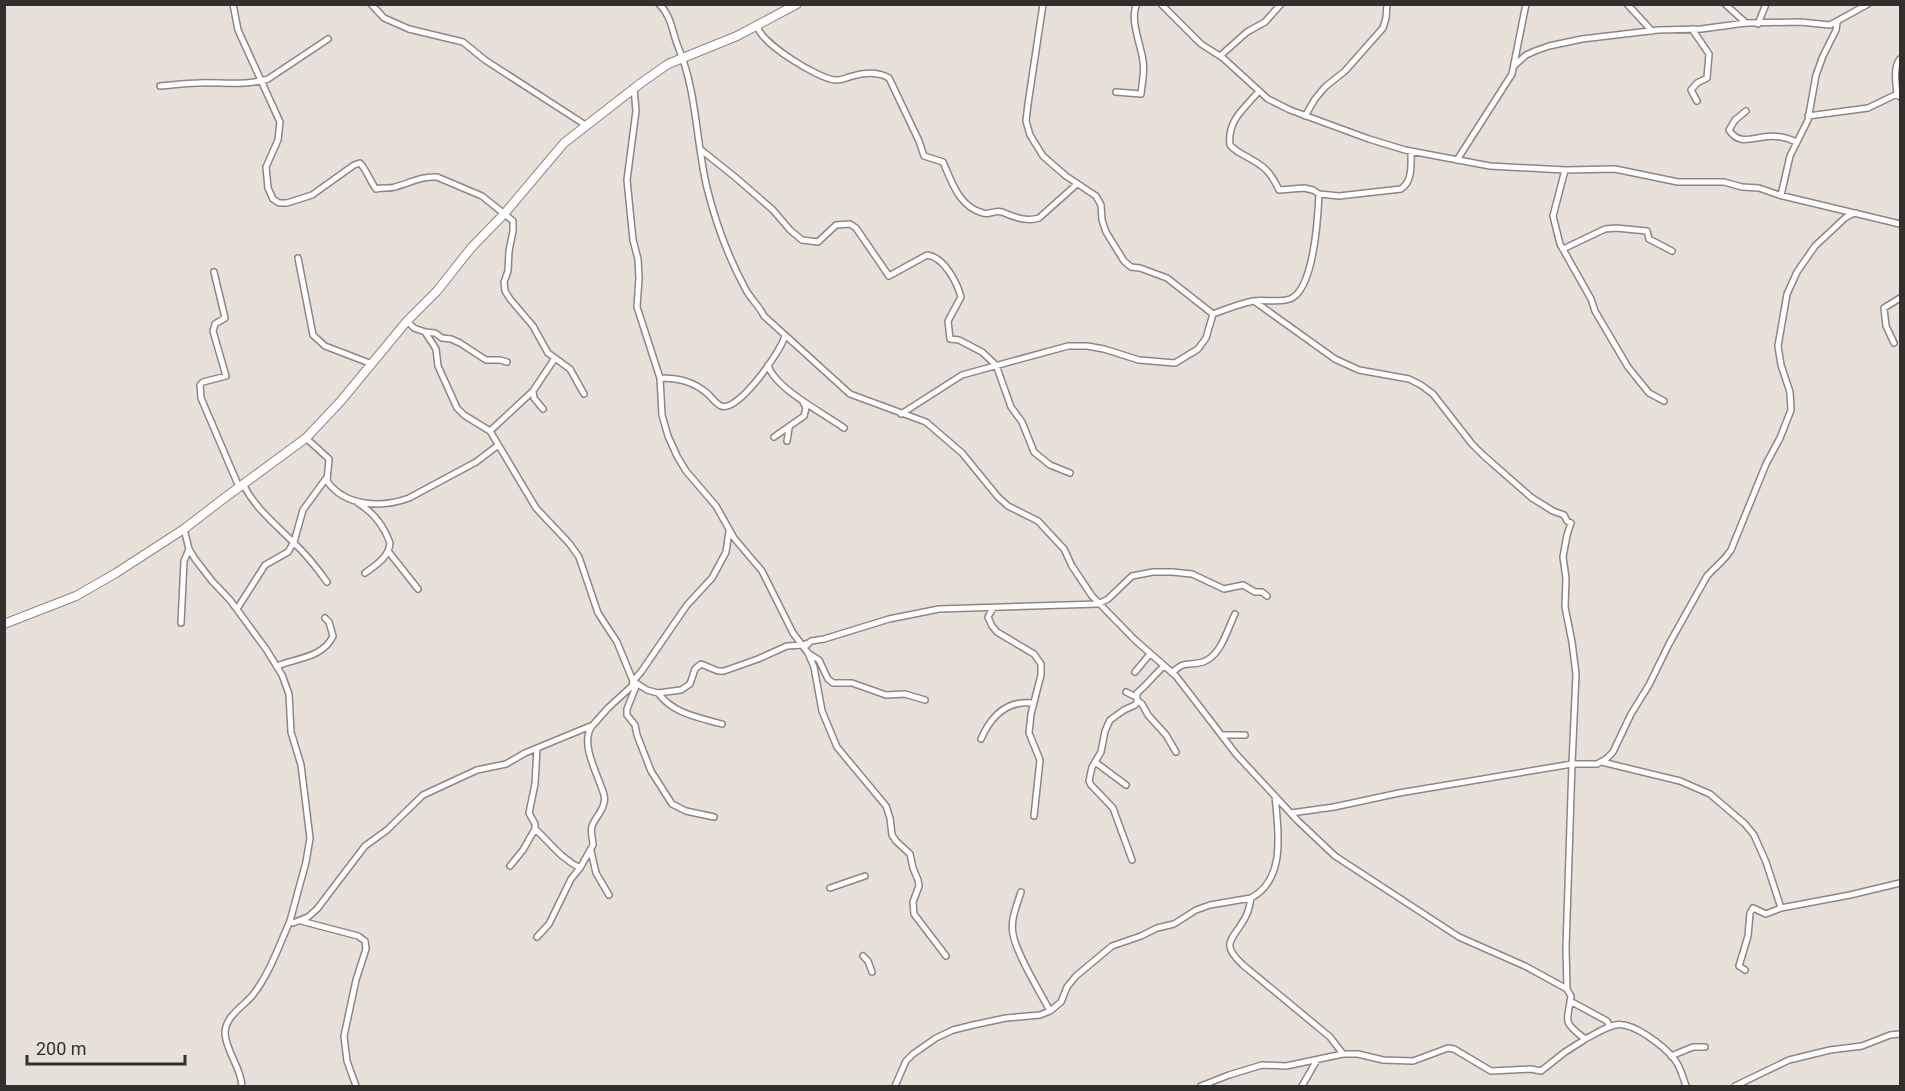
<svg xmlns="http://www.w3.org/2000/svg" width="1905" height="1091" font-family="Roboto,sans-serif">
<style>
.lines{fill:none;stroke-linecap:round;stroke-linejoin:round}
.street-casing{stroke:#8d8780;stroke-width:8}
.secondary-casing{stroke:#8d8780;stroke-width:10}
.street{stroke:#fff;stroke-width:5}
.secondary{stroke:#fff;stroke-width:8}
</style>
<rect width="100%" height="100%" fill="#e7e1d9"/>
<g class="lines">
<!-- street casing -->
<g class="street-casing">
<path id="street" d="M 233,4 L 238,30 L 280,122 L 278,140 L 266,167 L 268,188 L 273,199 L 279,203 L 287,203 L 312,195 L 354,165 L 360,163 C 366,169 370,181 376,189 C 383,187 389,189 395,187 C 410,183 421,176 437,177 L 482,196 L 513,221 L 513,231 L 509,251 L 508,271 L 504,282 L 505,291 L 510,299 L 533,326 L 548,353 L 570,369 L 584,394
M 371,4 L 384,18 L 409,29 L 463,42 L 485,60 L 587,126
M 659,4 C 672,16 672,33 679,49 C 697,93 696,142 707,188 C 716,224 728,257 746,290 C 751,299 759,306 764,316 L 850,394 L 926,422 L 962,453 L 998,497 L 1008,506 L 1038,521 L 1064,549 L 1072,566 L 1092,596 L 1135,640 L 1176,676 L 1236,754 L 1298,821 L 1335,856 L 1459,937 L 1525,966 L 1567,989
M 1043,4 L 1028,104 L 1026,121 L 1030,135 L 1043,156 L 1066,176 L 1096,196 L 1101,205 L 1102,220 L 1106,232 L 1124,261 L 1131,267 L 1140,268 L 1167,278 L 1213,314
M 1161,4 L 1201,44 L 1223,58 L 1268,99 L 1290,110 L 1369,139 L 1405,150 L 1490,166 L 1565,170 L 1615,169 L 1678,182 L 1724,182 L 1742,187 L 1759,188 L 1779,195 L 1900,224
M 1627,4 L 1652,31
M 1725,4 L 1746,23
M 1758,24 L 1766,4
M 757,26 C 762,44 817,78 835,80 C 842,81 847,77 853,76 C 864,72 879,72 889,78 L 919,141 L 924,156 L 943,162 C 952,182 959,207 983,213 C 989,215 995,210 1002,212 C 1014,217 1026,222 1039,218 L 1077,184
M 1692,29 L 1709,54 L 1707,78 L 1697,83 L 1691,90 L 1697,101
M 1220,56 L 1247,32 L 1265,22 L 1281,4
M 1900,59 C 1893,67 1896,83 1897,94 L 1900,97
M 1514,66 L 1526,55 L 1535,51 L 1549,46 L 1582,39 L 1658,30 L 1701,29 L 1746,23 L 1800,22 L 1830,25 L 1868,4
M 160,86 C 173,85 186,83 198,83 C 222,82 246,86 268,79 L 328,39
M 634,88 L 636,111 L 627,180 L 633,240 L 638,259 L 639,278 L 637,307 L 660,378 L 662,415 L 668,436 L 677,456 L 686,471 L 716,506 L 734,538 L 762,571 L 793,633 L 808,653 L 814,667 L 822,711 L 837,747 L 886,806 L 890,818 L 892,835 L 896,841 L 910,854 L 913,868 L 918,880 L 919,886 L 913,902 L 914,914 L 946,956
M 1259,91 C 1245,108 1227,120 1230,145 C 1237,153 1245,155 1254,161 C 1267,168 1273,177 1279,190 L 1304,188 L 1313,190 L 1319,194 L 1339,196 L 1401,189 C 1413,181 1411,164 1411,151
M 1116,92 L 1141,94 C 1142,83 1145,72 1143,61 C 1141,45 1129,18 1137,4
M 1746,111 L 1735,120 L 1729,130 C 1738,144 1749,139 1763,137 C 1775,135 1786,137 1796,142
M 1305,116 L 1315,99 L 1325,87 L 1345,71 L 1383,28 L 1386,18 L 1387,4
M 1808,116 L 1868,108 L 1897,94
M 700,149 L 735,177 L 773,210 L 790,230 L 802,240 L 818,242 L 836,225 L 850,224 L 856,228 L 889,276 L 927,255 C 944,257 957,282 961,297 L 948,321 L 950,339 L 959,340 L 982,352 L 996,365 L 1011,407 L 1022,422 L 1034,452 L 1050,465 L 1070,473
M 1457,160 L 1512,74 L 1526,4
M 1565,170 L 1553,216 L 1560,244 L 1591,299 L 1595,311 L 1628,367 L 1649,393 L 1664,401
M 1781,195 L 1790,156 L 1808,120 L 1816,75 L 1823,56 L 1836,30 L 1837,23
M 1563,249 L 1605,229 L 1616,228 L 1647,231 L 1649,239 L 1672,251
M 298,258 L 313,335 L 325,346 L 372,364
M 214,272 L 225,318 L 215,324 L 213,331 L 226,376 L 203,382 L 200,385 L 201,398 L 239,487
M 1254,301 L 1335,359 L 1359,370 L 1409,379 L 1421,385 L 1433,394 L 1472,444 L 1483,455 L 1532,498 L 1553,511 L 1564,515 L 1567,521 L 1571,523 L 1567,535 L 1563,557 L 1566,578 L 1565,607 L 1572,642 L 1576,674 L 1572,764 L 1399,793 L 1334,807 L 1291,813
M 1213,314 C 1226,309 1239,304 1253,301 C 1265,299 1278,303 1290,299 C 1314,290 1318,216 1319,194
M 407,321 L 414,328 L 425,332 L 435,333 L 442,338 L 451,339 L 460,343 L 486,360 L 500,360 L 507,362
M 425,332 L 436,349 L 438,366 L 457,408 L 464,415 L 490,431 L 536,508 L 569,543 L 579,557 L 598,613 L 617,642 L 633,681 L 647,690 L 658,693 L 681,690 L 690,684 L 695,669 L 701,664 L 718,671 L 724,671 L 758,659 L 787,646 L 803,645 L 808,643
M 1894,343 L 1886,326 L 1884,308 L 1900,298
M 768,365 C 774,388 825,414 844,428
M 660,378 C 678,378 693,381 708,394 C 712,398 716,404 721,406 C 738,413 781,351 785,336
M 543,409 L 534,398 L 533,391 L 555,358
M 901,414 L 962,375 L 1068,346 L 1087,346 L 1104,349 L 1139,360 L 1175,363 L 1198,349 L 1206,338 L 1213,314
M 490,431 L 533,391
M 774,437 L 804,416 L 806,408 L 803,402
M 306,438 L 329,459 L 327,481 C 345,507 382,508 409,498 L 476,462 L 497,446
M 787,441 L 789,428
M 243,484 C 255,508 274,523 293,542 C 306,554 317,568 327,582
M 358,503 C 373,512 384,526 390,543 C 389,557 376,565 365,573
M 184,529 L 189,549 L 195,559 L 212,581 L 230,600 L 266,649 L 282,675 L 289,694 L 291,732 L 301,765 L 310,838 L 306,862 L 290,921 L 293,923 L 308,917 L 317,909 L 365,846 L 387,830 L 423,795 L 477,770 L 506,764 L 525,753 L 593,725 L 608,708 L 632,686 L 633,681 L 641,672 L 687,605 L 712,578 L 726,552 L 729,531
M 388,551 L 418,589
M 993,608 L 988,617 L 992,626 L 997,632 L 1034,654 L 1041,664 L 1041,675 L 1031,714 L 1029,733 L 1040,760 L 1034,816
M 237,609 L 265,565 L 288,552 L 294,542 L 303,510 L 327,477
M 181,623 L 184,561 L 189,549
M 807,645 L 811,641 L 824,639 L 889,619 L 939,609 L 1098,604 L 1108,599 L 1132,576 L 1153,572 L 1172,572 L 1192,574 L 1224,589 L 1243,585 L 1255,592 L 1262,592 L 1267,596
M 808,653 L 819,660 L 828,679 L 833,683 L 852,683 L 886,695 L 905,694 L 925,700
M 277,666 C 296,658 323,658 333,636 L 329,622 L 325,618
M 1135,672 L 1150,654
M 1172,673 C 1186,659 1187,667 1203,662 C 1221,656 1227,630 1235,614
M 637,684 L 627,709 L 627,715 L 635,725 L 637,735 L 651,771 L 672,804 L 686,811 L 714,817
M 1126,692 L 1136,697
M 658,693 C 674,714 697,717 722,724
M 1137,700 L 1142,704 L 1148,715 L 1166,735 L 1176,752
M 1222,735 L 1245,735
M 981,739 C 991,716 1007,700 1033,703
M 1095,762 L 1126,785
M 1602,762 L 1680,781 L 1710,794 L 1745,824 L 1754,835 L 1766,862 L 1781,908
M 535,829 C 551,843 560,858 580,868
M 591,851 L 596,873 L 609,895
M 1132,860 L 1113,808 L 1091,785 L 1089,781 L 1092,767 L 1101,752 L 1105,731 L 1110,720 L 1124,710 L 1135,705 L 1137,703 L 1137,693 C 1147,685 1154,675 1164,666
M 510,866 L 523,850 L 535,829 L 535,824 L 529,813 L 535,784 L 537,748
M 830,888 L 865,876
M 1021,892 C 1017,905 1010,920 1013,934 C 1016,953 1040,992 1050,1011
M 1251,898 C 1250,904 1249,911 1246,916 C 1234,940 1218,942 1243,965 L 1330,1037 L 1343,1054
M 301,921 L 358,936 L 365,941 L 366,949 L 356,980 L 344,1036 L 347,1061 L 356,1086
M 537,937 L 549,924 L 571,879 L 580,868 L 593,845 C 593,839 590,832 592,826 C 596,816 607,807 604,795 C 599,776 579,744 592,726
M 863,956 L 868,961 L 872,972
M 1745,970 L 1739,966 L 1748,936 L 1750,913 L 1753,908 L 1766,914 L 1781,908 L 1850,895 L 1900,883
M 1570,1001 L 1607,1021 L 1610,1027
M 1585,1039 C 1594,1035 1605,1027 1615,1025 C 1633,1021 1665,1047 1675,1060 C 1681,1068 1683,1078 1686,1086
M 1671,1056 L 1693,1047 L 1705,1047
M 242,1086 C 241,1067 226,1052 225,1033 C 225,1017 242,1007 252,996 C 269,975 279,946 290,921
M 895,1086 L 906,1061 L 913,1054 L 936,1038 L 953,1030 L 973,1025 L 1006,1018 L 1040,1015 L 1050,1011 L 1061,1002 L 1067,987 L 1076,976 L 1112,946 L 1141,936 L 1157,928 L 1174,924 L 1196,910 L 1210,905 L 1251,898 C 1287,879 1278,829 1275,796
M 1201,1086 L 1229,1075 L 1262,1065 L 1286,1066 L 1343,1054 L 1358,1054 L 1383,1060 L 1413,1061 L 1448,1048 L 1454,1049 L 1491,1071 L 1531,1069 L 1541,1071 L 1565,1052 L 1584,1040 L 1584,1038 C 1561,1021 1568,1021 1571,996 L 1567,989 L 1566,948 L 1572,764 L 1597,764 L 1606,759 L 1613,752 L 1631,714 L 1649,685 L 1669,644 L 1707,576 C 1715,567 1724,561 1731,550 L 1766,464 L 1780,438 L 1791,410 L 1790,392 L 1781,365 L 1778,346 L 1787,294 L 1797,272 L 1815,246 L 1845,218 L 1852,214 L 1856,213
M 1302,1086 L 1317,1060
M 1735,1086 L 1789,1060 L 1830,1050 L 1862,1046 L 1890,1035 L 1900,1034"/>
</g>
<!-- secondary casing -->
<g class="secondary-casing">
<path id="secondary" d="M 4,624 L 76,596 L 116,573 L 184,529 L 223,499 L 306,438 L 340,402 L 407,321 L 437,291 L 471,248 L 505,213 L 564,143 L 641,83 L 668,64 L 737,36 L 797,4"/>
</g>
<!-- street -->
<use href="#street" class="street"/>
<!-- secondary -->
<use href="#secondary" class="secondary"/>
</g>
<!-- border -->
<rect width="1905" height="1091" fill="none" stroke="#32302d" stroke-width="12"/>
<!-- scale -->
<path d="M27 1055v9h158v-9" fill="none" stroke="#32302d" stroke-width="3"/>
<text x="36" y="1055" font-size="18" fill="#32302d" stroke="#e7e1d9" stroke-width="4.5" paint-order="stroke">200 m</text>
</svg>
